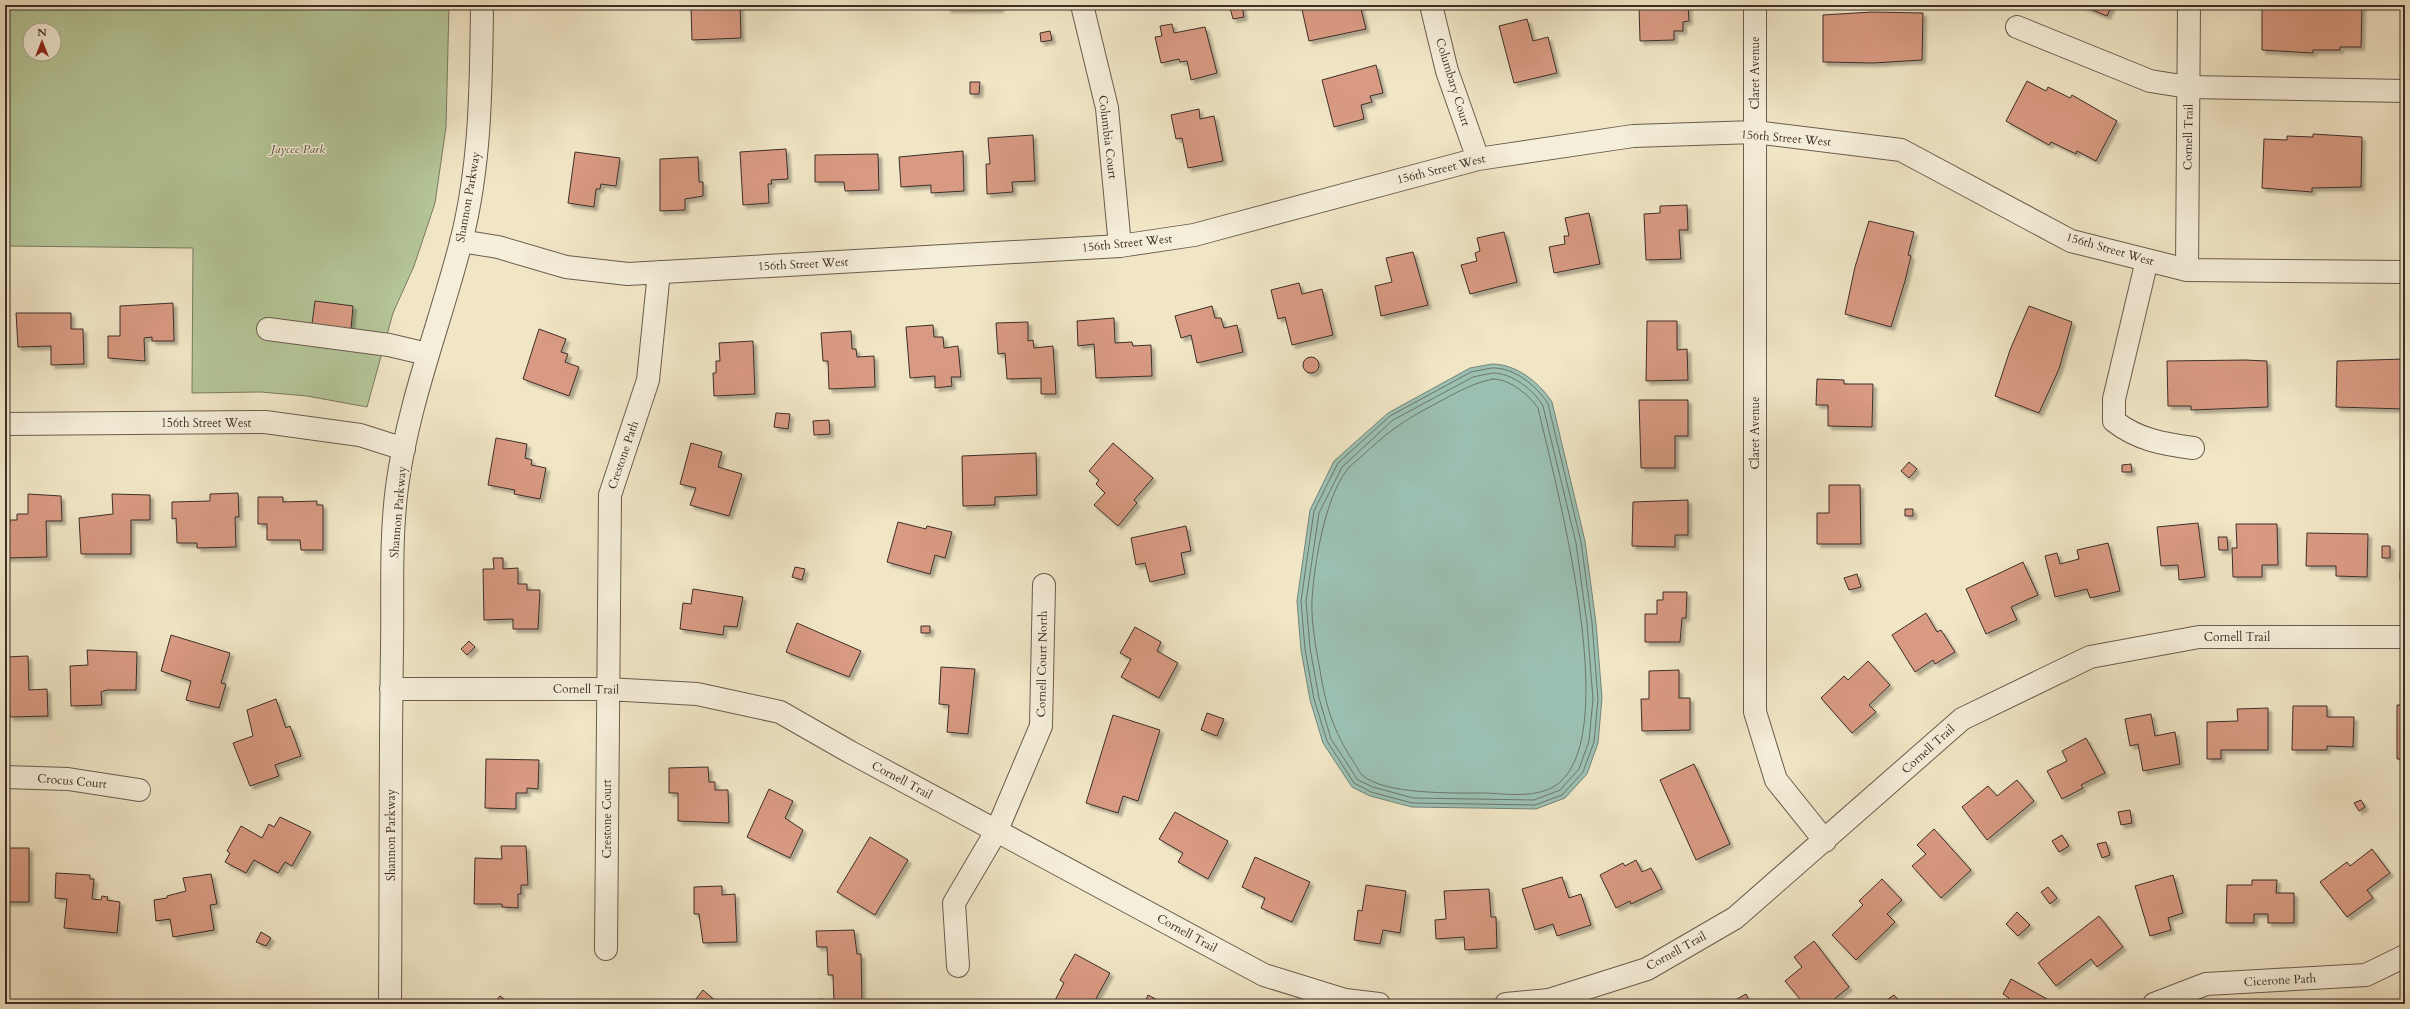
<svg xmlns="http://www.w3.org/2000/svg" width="2410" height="1009" font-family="Cardo,serif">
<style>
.green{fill:#b5c698;stroke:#797a60;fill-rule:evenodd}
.water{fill:#9bbfb1;stroke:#75857a}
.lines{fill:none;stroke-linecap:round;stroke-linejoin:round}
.shore{stroke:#6c766c;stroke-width:1}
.building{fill:#d89a82;stroke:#3d2e28;filter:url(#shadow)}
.minor-casing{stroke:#6a5c4f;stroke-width:24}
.minor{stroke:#f5eed9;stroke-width:22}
.labels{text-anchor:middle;stroke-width:3;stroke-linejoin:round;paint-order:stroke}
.street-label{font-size:12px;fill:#3d2e28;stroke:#f5eed9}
.park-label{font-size:12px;font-style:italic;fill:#554c3e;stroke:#f5eed9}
</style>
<defs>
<filter id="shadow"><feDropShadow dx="3.5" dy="3.5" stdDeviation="1" flood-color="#0004"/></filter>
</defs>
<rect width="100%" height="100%" fill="#f0e5c5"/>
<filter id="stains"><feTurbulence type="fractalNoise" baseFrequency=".005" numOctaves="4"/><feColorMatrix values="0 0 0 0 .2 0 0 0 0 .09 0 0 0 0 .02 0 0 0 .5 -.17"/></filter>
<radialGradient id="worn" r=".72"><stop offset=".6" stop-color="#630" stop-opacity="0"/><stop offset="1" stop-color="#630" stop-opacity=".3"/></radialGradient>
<!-- green -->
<path class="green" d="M 5,5 L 449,5 L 446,127 L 435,203 L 414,266 L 393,313 L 367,407 L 307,396 L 261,392 L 192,393 L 193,248 L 5,246 ZM 30,30 L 54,30 L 54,54 L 30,54 Z"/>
<!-- water -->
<path class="water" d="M 1492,364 C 1516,364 1539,382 1552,402 L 1585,541 L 1596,623 L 1602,698 L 1598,743 L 1587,774 L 1565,798 L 1536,809 L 1412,807 L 1370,796 L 1352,787 L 1323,743 L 1310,700 L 1301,650 L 1297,601 L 1310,510 L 1334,461 L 1388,413 L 1470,368 Z"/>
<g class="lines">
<!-- shore -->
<path class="shore" d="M 1492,368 C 1514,367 1537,386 1548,404 L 1581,542 L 1592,623 L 1598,699 L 1594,742 L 1583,772 L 1562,795 L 1535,805 L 1412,803 L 1371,792 L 1354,783 L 1327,741 L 1314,699 L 1305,649 L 1301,601 L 1314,511 L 1338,463 L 1390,416 L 1471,372 Z
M 1493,373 C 1512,373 1534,390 1543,406 L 1576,543 L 1587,624 L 1593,699 L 1589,741 L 1579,769 L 1560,790 L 1534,800 L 1413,798 L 1373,787 L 1358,780 L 1331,739 L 1319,698 L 1310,648 L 1306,601 L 1319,513 L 1342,467 L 1393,420 L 1473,377 Z
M 1493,379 C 1510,379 1529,395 1538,408 C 1555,482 1623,731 1559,783 C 1539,799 1508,794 1485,793 C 1455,793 1384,795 1362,775 C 1359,772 1356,765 1353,761 C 1333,730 1326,707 1320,670 C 1316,648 1311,623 1312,600 C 1314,564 1325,498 1347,470 C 1351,464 1358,460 1363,455 C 1385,435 1398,424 1424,410 C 1447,398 1468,384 1493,379 Z"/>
</g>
<!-- building -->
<path class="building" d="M 706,5 L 740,5 L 741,38 L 692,40 L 691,9 L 706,9 Z
M 947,5 L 1000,5 L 1000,9 L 947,9 Z
M 1301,5 L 1360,5 L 1366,29 L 1309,41 Z
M 1639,5 L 1688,5 L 1689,21 L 1683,22 L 1683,31 L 1674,31 L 1674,40 L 1640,41 Z
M 2080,5 L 2112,5 L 2107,16 Z
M 2262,5 L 2362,5 L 2361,47 L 2340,47 L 2340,50 L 2313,50 L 2313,53 L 2262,50 Z
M 1242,6 L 1244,17 L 1233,19 L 1230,8 Z
M 1872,12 L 1923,13 L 1922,60 L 1873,63 L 1823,62 L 1823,15 Z
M 1527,19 L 1533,41 L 1548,37 L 1557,73 L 1514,83 L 1499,26 Z
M 1172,24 L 1174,33 L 1205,27 L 1217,73 L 1191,80 L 1187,61 L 1180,62 L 1179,59 L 1161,63 L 1155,37 L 1162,36 L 1160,26 Z
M 1050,31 L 1052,40 L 1041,42 L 1040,33 Z
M 1376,65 L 1383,93 L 1370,96 L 1372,102 L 1361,105 L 1364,119 L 1334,127 L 1322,80 Z
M 2027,81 L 2046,91 L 2048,87 L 2070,98 L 2072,95 L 2117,121 L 2096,161 L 2077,151 L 2076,154 L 2051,142 L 2049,145 L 2006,121 Z
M 970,82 L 980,82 L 979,94 L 970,94 Z
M 1199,109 L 1200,119 L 1214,116 L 1223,161 L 1188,168 L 1182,138 L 1176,139 L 1171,115 Z
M 2313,134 L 2362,137 L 2361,187 L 2312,188 L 2312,192 L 2262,188 L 2264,139 L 2287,140 L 2287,136 L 2313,137 Z
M 1033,135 L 1035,181 L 1012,182 L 1013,192 L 987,194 L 986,164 L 990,164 L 988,138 Z
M 786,149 L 788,179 L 771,180 L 772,184 L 768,184 L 769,203 L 743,205 L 740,152 Z
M 963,151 L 964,191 L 931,193 L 931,185 L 901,187 L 899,157 Z
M 575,152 L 620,158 L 616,186 L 601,184 L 600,189 L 596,189 L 594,207 L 568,203 Z
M 878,154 L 879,190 L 845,191 L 844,182 L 815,182 L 815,155 Z
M 698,157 L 699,182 L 703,182 L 703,196 L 685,199 L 685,210 L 660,211 L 660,159 Z
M 1687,205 L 1688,230 L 1679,230 L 1681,259 L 1646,260 L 1644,214 L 1660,213 L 1660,206 Z
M 1589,213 L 1600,264 L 1554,273 L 1549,247 L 1565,244 L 1564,236 L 1569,236 L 1565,218 Z
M 1869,221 L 1914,232 L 1908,255 L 1911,256 L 1905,281 L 1891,327 L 1845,314 L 1855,267 Z
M 1504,232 L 1517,282 L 1470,294 L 1461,265 L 1477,261 L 1475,253 L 1480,251 L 1477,238 Z
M 1413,252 L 1428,305 L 1381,316 L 1375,286 L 1392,282 L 1386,258 Z
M 1299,283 L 1302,294 L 1322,289 L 1333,335 L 1292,345 L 1285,317 L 1278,319 L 1271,290 Z
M 315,301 L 353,306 L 351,329 L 312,324 Z
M 173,303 L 174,341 L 152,341 L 152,337 L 144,338 L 145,361 L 108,358 L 108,336 L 120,336 L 120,306 Z
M 1212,306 L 1215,318 L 1221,318 L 1224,328 L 1237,325 L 1243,352 L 1197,363 L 1191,335 L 1181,338 L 1175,316 Z
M 2029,306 L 2072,322 L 2059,369 L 2039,413 L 1995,396 L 2010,350 Z
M 16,313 L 71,313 L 71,329 L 83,329 L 84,364 L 51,365 L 51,346 L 18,347 Z
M 1114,318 L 1115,343 L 1132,342 L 1133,346 L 1151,345 L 1152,376 L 1096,378 L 1094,344 L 1078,346 L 1077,321 Z
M 1647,321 L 1677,321 L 1677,350 L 1687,349 L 1688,380 L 1646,381 Z
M 1028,322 L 1028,341 L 1033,340 L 1034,348 L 1053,346 L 1056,394 L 1041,394 L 1041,378 L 1007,379 L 1005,353 L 998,354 L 996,323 Z
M 933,325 L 934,337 L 943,337 L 944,348 L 958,346 L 961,377 L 951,377 L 952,386 L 935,388 L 935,376 L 910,378 L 906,327 Z
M 539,329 L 566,339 L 561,352 L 568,354 L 565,362 L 579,367 L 569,396 L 523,379 Z
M 851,331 L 852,349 L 856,349 L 857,357 L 874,356 L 875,387 L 829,389 L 828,361 L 823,361 L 821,333 Z
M 753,341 L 755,394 L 714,396 L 713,373 L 716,373 L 716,361 L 720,361 L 719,343 Z
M1303 365a8 8 0 1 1 16 0a8 8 0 1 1-16 0Z
M 2405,359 L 2405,409 L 2336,407 L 2337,361 Z
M 2245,360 L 2267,361 L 2268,407 L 2191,410 L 2191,406 L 2168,406 L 2167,361 Z
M 1817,379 L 1844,380 L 1844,384 L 1873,384 L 1872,427 L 1828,426 L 1828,405 L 1816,405 Z
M 1639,400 L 1688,400 L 1688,436 L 1675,436 L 1675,468 L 1641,468 Z
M 776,413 L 790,414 L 788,429 L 774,427 Z
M 829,420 L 830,434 L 814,435 L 813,421 Z
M 496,438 L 527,444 L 525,458 L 532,460 L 531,465 L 546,468 L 540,499 L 514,494 L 515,490 L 488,485 Z
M 691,443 L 722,452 L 718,467 L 742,474 L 729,516 L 690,505 L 696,488 L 680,484 Z
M 1113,443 L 1153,478 L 1134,500 L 1137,503 L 1118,526 L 1094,505 L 1105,493 L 1096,484 L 1099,480 L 1089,471 Z
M 1036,453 L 1037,495 L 995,497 L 995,505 L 963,506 L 962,456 Z
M 1909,462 L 1917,469 L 1909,478 L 1901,471 Z
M 2131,464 L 2132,472 L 2122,472 L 2122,465 Z
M 1829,485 L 1860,485 L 1861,544 L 1817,544 L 1817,513 L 1829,513 Z
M 238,493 L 239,517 L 235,517 L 236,547 L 197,548 L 197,543 L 177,543 L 176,518 L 172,519 L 172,502 L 210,501 L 210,494 Z
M 28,494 L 61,496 L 62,521 L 46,521 L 47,557 L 5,558 L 5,523 L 10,523 L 10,520 L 17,520 L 17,514 L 28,514 Z
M 112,494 L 150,495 L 150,520 L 131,520 L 131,554 L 81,554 L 79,518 L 113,514 Z
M 258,497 L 283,497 L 283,502 L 317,501 L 317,505 L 323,505 L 323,550 L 301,550 L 300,540 L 267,540 L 267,524 L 258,524 Z
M 1688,500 L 1688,535 L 1675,535 L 1675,547 L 1632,546 L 1633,502 Z
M 1905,509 L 1913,509 L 1913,516 L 1905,516 Z
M 898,522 L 926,529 L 927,526 L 952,532 L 945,558 L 935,555 L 930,574 L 887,562 Z
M 2198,523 L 2205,577 L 2179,580 L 2178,565 L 2161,566 L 2157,527 Z
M 2236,524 L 2277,524 L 2278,565 L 2262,565 L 2262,577 L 2233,577 L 2232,548 L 2237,548 Z
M 2402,524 L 2405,524 L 2405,578 L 2400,579 Z
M 1186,526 L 1191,551 L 1181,553 L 1185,574 L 1150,582 L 1145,563 L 1136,565 L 1131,538 Z
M 2307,533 L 2368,534 L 2367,577 L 2336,576 L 2336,566 L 2306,566 Z
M 2218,537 L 2227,537 L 2228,550 L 2219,550 Z
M 2108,543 L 2120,591 L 2090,598 L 2087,589 L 2055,597 L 2045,556 L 2057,553 L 2060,564 L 2079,559 L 2077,550 Z
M 2382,546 L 2390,546 L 2390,558 L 2382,558 Z
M 493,558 L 503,558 L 503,569 L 518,568 L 518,584 L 527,584 L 527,590 L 540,590 L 538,629 L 513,629 L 513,619 L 484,620 L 483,569 L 494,569 Z
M 2023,562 L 2038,595 L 2011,607 L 2017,620 L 1986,634 L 1966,589 Z
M 795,567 L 805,569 L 802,580 L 792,577 Z
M 1857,574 L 1861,587 L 1849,590 L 1844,578 Z
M 693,589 L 743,597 L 737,627 L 724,626 L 723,635 L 680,629 L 683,603 L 691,604 Z
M 1663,592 L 1687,592 L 1686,618 L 1682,618 L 1680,642 L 1645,642 L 1645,614 L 1657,614 L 1657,600 L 1663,600 Z
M 1926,613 L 1937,632 L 1941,630 L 1955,652 L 1935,664 L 1933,660 L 1915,672 L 1892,635 Z
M 797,623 L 861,651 L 849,677 L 786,652 Z
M 921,626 L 930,626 L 930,633 L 921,633 Z
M 1135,627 L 1161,642 L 1157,651 L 1178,663 L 1159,698 L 1121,677 L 1131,659 L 1120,653 Z
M 171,635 L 230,653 L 221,683 L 226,684 L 219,708 L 186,700 L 191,681 L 161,671 Z
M 469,641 L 475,647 L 467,655 L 461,649 Z
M 87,650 L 137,652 L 136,690 L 107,690 L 101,692 L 102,705 L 71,706 L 70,666 L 88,665 Z
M 28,656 L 29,690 L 47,689 L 48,716 L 10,717 L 9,696 L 5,696 L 5,657 Z
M 1868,661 L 1890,685 L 1869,705 L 1876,712 L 1852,733 L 1821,698 L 1844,676 L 1848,680 Z
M 941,667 L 975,669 L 968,734 L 947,732 L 949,705 L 939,704 Z
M 1679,670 L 1679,698 L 1690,698 L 1690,730 L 1642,731 L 1641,699 L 1649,699 L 1649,671 Z
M 276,699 L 286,728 L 290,726 L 301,756 L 275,765 L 279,776 L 250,786 L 233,743 L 253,736 L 247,710 Z
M 2397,705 L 2405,705 L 2405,759 L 2397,759 Z
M 2293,706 L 2327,706 L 2327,717 L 2354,717 L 2353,747 L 2327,746 L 2327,750 L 2292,750 Z
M 2268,708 L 2268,750 L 2221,750 L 2221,759 L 2207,759 L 2207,722 L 2238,721 L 2237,709 Z
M 1207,713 L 1224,719 L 1217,736 L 1201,730 Z
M 2151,714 L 2155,736 L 2175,732 L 2180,764 L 2143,771 L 2138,744 L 2130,746 L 2125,719 Z
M 1113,715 L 1160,730 L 1138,801 L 1123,796 L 1118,813 L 1086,803 Z
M 2086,738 L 2105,773 L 2081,785 L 2083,788 L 2062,799 L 2047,771 L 2067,761 L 2062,751 Z
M 486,759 L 539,760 L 538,789 L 527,788 L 527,793 L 516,793 L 516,809 L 485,808 Z
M 1694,764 L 1730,844 L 1696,860 L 1660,780 Z
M 708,767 L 709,782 L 715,782 L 715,790 L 728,790 L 729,823 L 678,821 L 678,793 L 669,793 L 669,768 Z
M 2017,780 L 2034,801 L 1987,840 L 1962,807 L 1988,786 L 1997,796 Z
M 769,789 L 793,801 L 785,818 L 803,830 L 790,858 L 747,837 Z
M 2361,800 L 2365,807 L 2359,811 L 2354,803 Z
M 2130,810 L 2132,823 L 2121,825 L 2118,812 Z
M 1175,812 L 1228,841 L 1208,879 L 1178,862 L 1183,853 L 1159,839 Z
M 280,817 L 311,832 L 292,866 L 285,862 L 278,873 L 254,860 L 246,873 L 225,862 L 230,853 L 227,851 L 241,826 L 262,838 L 269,824 L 274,827 Z
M 1934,829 L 1971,870 L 1941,898 L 1912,866 L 1926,854 L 1917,845 Z
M 2062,835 L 2069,846 L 2059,852 L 2052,841 Z
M 870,837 L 908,860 L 875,915 L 837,892 Z
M 2106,842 L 2110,855 L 2102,858 L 2097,844 Z
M 501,846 L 526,846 L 528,885 L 521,885 L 521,894 L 518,894 L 518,908 L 502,907 L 502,904 L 474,904 L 475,858 L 502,859 Z
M 5,848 L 29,848 L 29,902 L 5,902 Z
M 2372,849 L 2390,873 L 2367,890 L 2373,898 L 2347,917 L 2320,882 L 2347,862 L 2350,866 Z
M 1255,857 L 1310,882 L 1292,922 L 1261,908 L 1265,898 L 1242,887 Z
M 1636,860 L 1642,872 L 1651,868 L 1662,889 L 1631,904 L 1630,901 L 1616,908 L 1600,875 L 1623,863 L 1625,866 Z
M 56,873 L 90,875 L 90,879 L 94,879 L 92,899 L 101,900 L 102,896 L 108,897 L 107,900 L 120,902 L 117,933 L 64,928 L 67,899 L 55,898 Z
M 211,874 L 217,904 L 210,905 L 214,930 L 173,937 L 170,919 L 156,921 L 154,900 L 167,898 L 167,896 L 186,891 L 183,878 Z
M 2173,875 L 2183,913 L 2168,918 L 2171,930 L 2150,936 L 2135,886 Z
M 1562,877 L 1569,898 L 1581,894 L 1591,925 L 1557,936 L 1553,924 L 1535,930 L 1522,889 Z
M 1882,879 L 1902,900 L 1887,914 L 1895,922 L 1856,960 L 1832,935 L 1863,905 L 1859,901 Z
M 2252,880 L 2277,880 L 2276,893 L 2294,893 L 2294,923 L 2268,923 L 2268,914 L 2254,914 L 2254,923 L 2226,923 L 2227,885 L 2252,885 Z
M 1366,885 L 1406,891 L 1400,933 L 1383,930 L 1380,944 L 1354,940 L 1358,910 L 1362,911 Z
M 722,886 L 722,895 L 735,894 L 737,942 L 703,943 L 699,914 L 694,914 L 694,887 Z
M 2048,887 L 2057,898 L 2050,904 L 2041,892 Z
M 1489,889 L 1491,917 L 1496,917 L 1497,948 L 1465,950 L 1464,937 L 1436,939 L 1435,920 L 1446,919 L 1444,891 Z
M 2017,912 L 2030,925 L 2018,936 L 2006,924 Z
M 2099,916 L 2123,947 L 2097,967 L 2091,959 L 2056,986 L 2038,963 Z
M 854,930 L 857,954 L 861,954 L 862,1004 L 834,1004 L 833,975 L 828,975 L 827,947 L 817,947 L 816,931 Z
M 261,932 L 271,938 L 266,946 L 256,942 Z
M 1814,941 L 1849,987 L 1828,1004 L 1804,1004 L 1785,981 L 1802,967 L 1794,957 Z
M 1075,954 L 1110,973 L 1093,1004 L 1053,1004 L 1064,983 L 1060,980 Z
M 2011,979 L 2047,999 L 2044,1004 L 2006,1004 L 2009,998 L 2003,994 Z
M 703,990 L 719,1004 L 692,1004 Z
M 1746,994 L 1751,1004 L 1728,1004 Z
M 1148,995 L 1165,1004 L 1144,1004 Z
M 1894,995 L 1902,1004 L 1892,1004 L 1888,999 Z
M 500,996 L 511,1004 L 493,1004 Z
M 823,999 L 823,1004 L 800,1004 L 800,1001 Z"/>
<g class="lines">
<!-- minor casing -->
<g class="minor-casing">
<path id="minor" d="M 1082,5 L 1107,108 L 1120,246
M 1431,5 L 1447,71 L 1478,159
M 1755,5 L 1755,712 L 1776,780 L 1825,841
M 2017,27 L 2150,81 L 2188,87 L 2405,91
M 461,241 L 498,247 L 566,267 L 628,274 L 1120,246 L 1194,235 L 1478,159 L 1633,136 L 1755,132 L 1901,150 L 2071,241 L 2187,270 L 2405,272
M 2147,260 L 2114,399 L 2114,421 C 2138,440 2164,444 2193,448
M 2187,270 L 2189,5
M 268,329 L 389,345 L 427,354
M 5,424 L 265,422 L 360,435 L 404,449
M 391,689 L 607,689 L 697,694 L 780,712 L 850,752 L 1264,975 L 1345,1000 L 1379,1004
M 5,777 L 68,779 L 139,790
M 606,949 L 610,495 L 648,380 L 659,272
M 958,966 L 954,903 L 997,830 L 1041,726 L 1044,585
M 390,1004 C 391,886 390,767 392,649 C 393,595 390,540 397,487 C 408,403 440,324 461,242 C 481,164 481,85 482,5
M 1506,1004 L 1549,1000 L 1647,969 L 1735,918 L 1962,719 L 2090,657 L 2199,637 L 2405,637
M 2154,1004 L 2206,984 L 2366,975 L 2405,956"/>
</g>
<!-- minor -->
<use href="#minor" class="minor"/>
</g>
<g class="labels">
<!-- street labels -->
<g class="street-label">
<text transform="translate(1755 73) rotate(-90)" y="4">Claret Avenue</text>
<text transform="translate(1453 82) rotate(73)" y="4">Columbary Court</text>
<text transform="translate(1108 137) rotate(83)" y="4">Columbia Court</text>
<text transform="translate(2188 137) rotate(-89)" y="4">Cornell Trail</text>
<text transform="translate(1786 138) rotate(5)" y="4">156th Street West</text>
<text transform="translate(1441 169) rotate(-14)" y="4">156th Street West</text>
<text transform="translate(468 197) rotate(-80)" y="4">Shannon Parkway</text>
<text transform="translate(1127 243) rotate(-6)" y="4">156th Street West</text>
<text transform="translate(2110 249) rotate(16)" y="4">156th Street West</text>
<text transform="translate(803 264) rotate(-3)" y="4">156th Street West</text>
<text x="206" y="427">156th Street West</text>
<text transform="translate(1755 433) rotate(-90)" y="4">Claret Avenue</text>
<text transform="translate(623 455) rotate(-71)" y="4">Crestone Path</text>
<text transform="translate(398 512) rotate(-85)" y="4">Shannon Parkway</text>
<text x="2237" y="641">Cornell Trail</text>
<text transform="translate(1042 664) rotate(-89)" y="4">Cornell Court North</text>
<text transform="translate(586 689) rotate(1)" y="4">Cornell Trail</text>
<text transform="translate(1928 749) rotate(-42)" y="4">Cornell Trail</text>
<text transform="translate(902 780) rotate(28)" y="4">Cornell Trail</text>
<text transform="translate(72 781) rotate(5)" y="4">Crocus Court</text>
<text transform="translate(607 819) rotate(-90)" y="4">Crestone Court</text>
<text transform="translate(391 835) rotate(-90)" y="4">Shannon Parkway</text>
<text transform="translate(1187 933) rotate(29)" y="4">Cornell Trail</text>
<text transform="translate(1676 951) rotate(-29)" y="4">Cornell Trail</text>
<text transform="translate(2280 980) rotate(-3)" y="4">Cicerone Path</text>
</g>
<!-- park labels -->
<g class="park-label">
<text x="298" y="153">Jaycee Park</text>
</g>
</g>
<!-- margin -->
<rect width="2410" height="1009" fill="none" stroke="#f0e5c5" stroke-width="20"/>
<rect x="6" y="6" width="2398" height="997" fill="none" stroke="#3d2e28" stroke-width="2"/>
<rect x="10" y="10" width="2390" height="989" fill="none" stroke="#3d2e28"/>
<!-- north arrow -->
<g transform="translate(42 42)"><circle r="19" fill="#f5eed9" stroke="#aba192"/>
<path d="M0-3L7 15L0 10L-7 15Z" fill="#8f2418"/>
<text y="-6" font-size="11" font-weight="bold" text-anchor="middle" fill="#3d2e28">N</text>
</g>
<rect width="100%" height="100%" filter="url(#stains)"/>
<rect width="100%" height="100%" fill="url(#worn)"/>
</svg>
